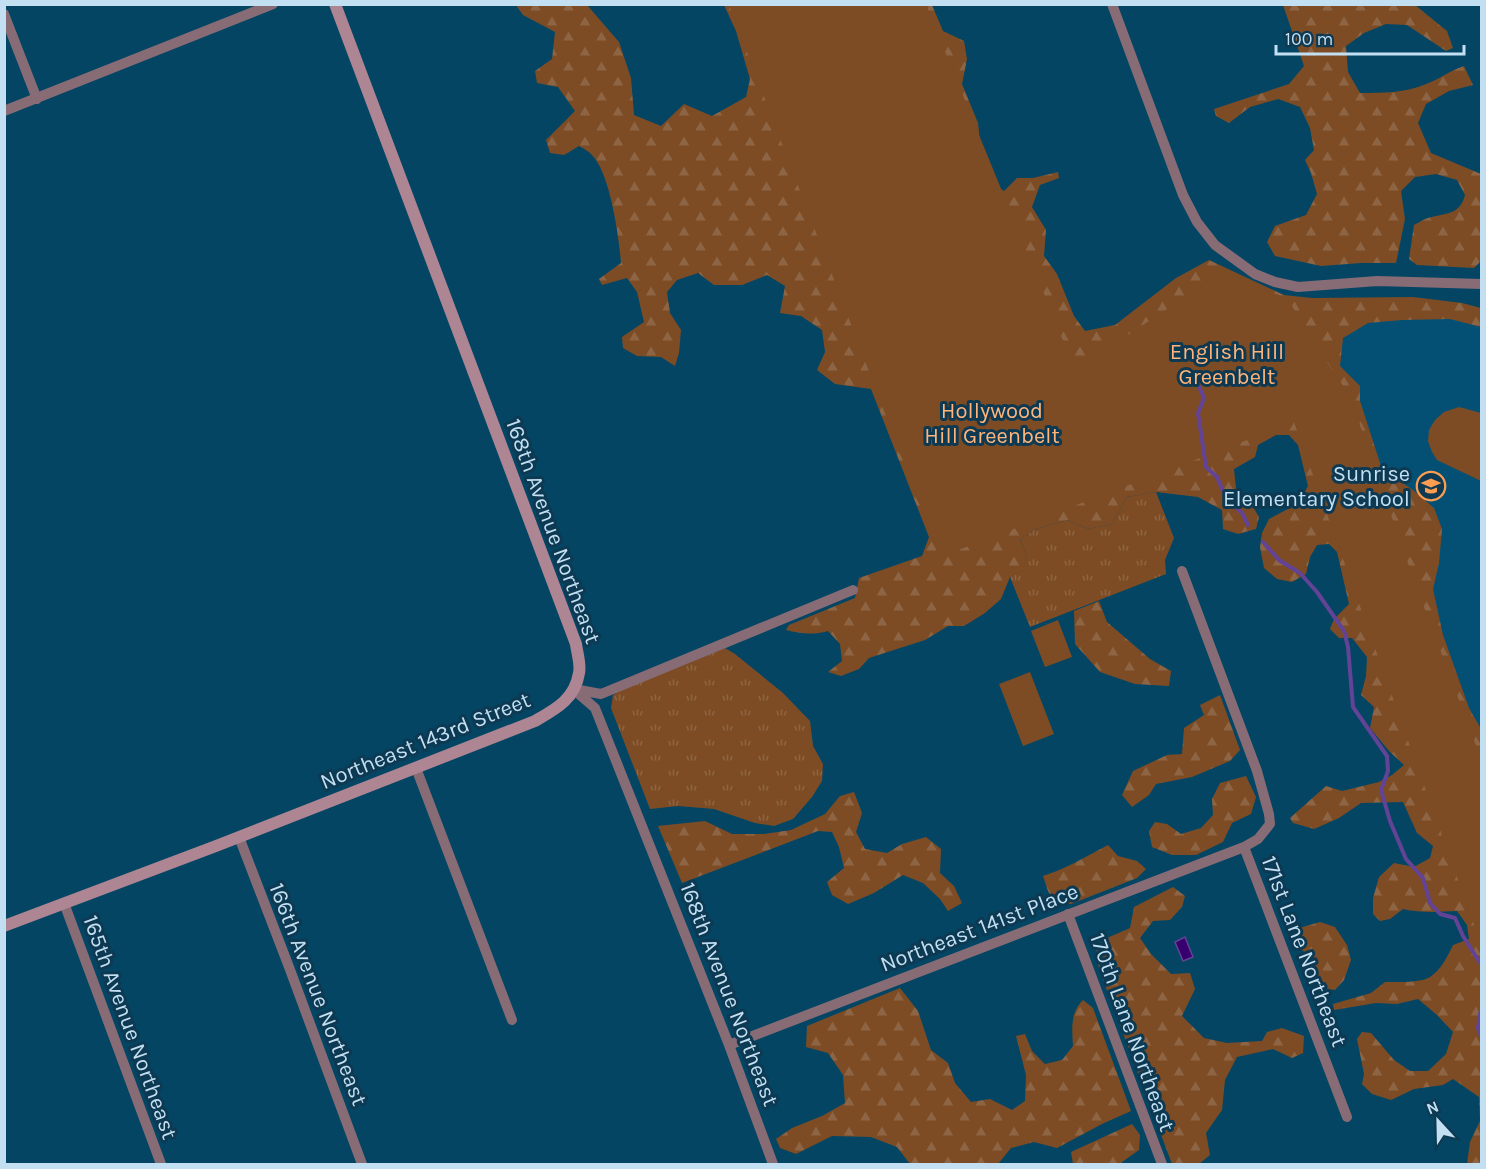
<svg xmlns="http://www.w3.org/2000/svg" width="1486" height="1169" font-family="Karla,sans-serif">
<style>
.built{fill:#045074}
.grass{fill:url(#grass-tufts)}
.forest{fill:url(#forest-firs)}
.green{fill:#7d4c24}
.water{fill:#38006e;stroke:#624396;stroke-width:1.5}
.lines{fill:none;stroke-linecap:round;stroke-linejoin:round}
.stream{stroke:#624396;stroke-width:4}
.street{stroke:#876c75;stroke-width:10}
.secondary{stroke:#ae8592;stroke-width:12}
.labels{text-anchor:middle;stroke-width:6;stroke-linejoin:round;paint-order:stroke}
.park-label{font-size:22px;fill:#ffb47b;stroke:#0d3a52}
.poi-label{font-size:22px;fill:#c3dff2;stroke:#0d3a52;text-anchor:end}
.street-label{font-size:22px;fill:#c3dff2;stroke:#0d3a52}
</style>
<defs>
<pattern id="grass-tufts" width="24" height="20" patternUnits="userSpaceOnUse" patternTransform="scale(1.5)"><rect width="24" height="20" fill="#7d4c24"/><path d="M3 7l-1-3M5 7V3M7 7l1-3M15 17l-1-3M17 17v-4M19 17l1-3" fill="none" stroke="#8e6544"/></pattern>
<pattern id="forest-firs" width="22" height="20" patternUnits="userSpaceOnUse" patternTransform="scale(1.5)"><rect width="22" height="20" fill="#7d4c24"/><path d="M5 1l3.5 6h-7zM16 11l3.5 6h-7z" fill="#8e6544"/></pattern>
</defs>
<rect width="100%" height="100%" fill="#044564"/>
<!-- built -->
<path class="built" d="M 1332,304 L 1481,310 L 1481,759 L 1334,373 Z"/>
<!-- grass -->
<path class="grass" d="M 1156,492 L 1174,538 L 1165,560 L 1166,574 L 1030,627 L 1010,577 L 1028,568 L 1026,553 L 1020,540 L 1035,529 L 1068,520 L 1088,529 L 1112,524 L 1127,497 Z
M 725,648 L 735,654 L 783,693 L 810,721 L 813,746 L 823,764 L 822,781 L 812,797 L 793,819 L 774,826 L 755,823 L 714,809 L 678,806 L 650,809 L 611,708 L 613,695 L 619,691 Z"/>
<!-- forest -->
<path class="forest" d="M 516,5 L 587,5 L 619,42 L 631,78 L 634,115 L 661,126 L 684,104 L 712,116 L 746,97 L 750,79 L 736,31 L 724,5 L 932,5 L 943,31 L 964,41 L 967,59 L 962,84 L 978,123 L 981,152 L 990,184 L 1004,191 L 1017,178 L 1033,178 L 1058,172 L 1059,178 L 1040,185 L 1032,207 L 1046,230 L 1044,256 L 1057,274 L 1074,316 L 1085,331 L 1115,325 L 1176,278 L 1209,260 L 1284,295 L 1312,298 L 1413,297 L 1462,303 L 1481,308 L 1481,327 L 1450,319 L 1402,320 L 1368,323 L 1343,338 L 1340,366 L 1360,386 L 1360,401 L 1382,469 L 1413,490 L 1434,508 L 1442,529 L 1439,563 L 1433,589 L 1443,635 L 1469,708 L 1481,729 L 1481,1164 L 1467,1164 L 1470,1142 L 1480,1121 L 1479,1097 L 1453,1079 L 1443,1085 L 1414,1089 L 1391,1100 L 1372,1094 L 1362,1084 L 1364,1074 L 1357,1039 L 1362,1032 L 1371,1033 L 1394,1060 L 1410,1071 L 1428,1071 L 1446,1054 L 1453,1032 L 1437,1015 L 1418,999 L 1397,1004 L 1376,1003 L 1334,1010 L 1333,1004 L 1371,993 L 1385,982 C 1396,982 1421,983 1430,977 C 1440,971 1448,956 1453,945 L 1469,939 L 1467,925 L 1457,911 C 1438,912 1421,913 1403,909 L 1390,919 L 1380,921 L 1373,914 L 1373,898 L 1379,877 L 1394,863 L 1414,867 L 1430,858 L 1433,846 L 1417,833 L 1403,802 L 1361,803 L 1339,818 L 1314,829 L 1293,823 L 1290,818 L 1326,786 L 1342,791 L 1379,782 L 1392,775 L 1404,765 L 1390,752 L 1370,728 L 1374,707 L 1361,695 L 1366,676 L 1367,657 L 1352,638 L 1339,638 L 1330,629 L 1334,619 L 1349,604 L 1337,552 L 1329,544 L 1317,545 L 1310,557 L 1306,574 L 1292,582 L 1277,579 L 1264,568 L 1260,547 L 1262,533 L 1269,519 L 1299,503 L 1308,486 L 1298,445 L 1289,435 L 1276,435 L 1258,445 L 1255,457 L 1234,469 L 1236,489 L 1250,502 L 1259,517 L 1256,529 L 1238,534 L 1223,529 L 1222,510 L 1198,497 L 1156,492 L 1127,497 L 1112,524 L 1088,529 L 1068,520 L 1035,529 L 1020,540 L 1026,553 L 1029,568 L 1010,577 L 1001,599 L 985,613 L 964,626 L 948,626 L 925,640 L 869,658 L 859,669 L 841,676 L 828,672 L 842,661 L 840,644 L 828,631 C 813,635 801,634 786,630 L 789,625 L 855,598 L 859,578 L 922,556 L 929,537 L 871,389 L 835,384 L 817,370 L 825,352 L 822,330 L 801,316 L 780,313 L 785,286 L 767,275 L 742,285 L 714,285 L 698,273 L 677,280 L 667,292 L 670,313 L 681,330 L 679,353 L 675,366 L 661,357 L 637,356 L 623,348 L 622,337 L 644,322 L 637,292 L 627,278 L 602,285 L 599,279 L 621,263 C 619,237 610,171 591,154 C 588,151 583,148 579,146 L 564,155 L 550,153 L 546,140 L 575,111 L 558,87 L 537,83 L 535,71 L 552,59 L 555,32 L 523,15 Z
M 1283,5 L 1415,5 L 1447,31 L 1453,48 L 1446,51 L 1407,25 L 1386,24 L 1364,33 L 1346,46 L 1348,72 L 1360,93 C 1383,93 1405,93 1426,84 C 1440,79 1449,71 1464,66 L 1473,85 L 1449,91 L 1426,104 L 1418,123 L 1431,153 L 1481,174 L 1481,261 L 1474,268 L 1417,265 L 1409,259 L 1414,225 C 1420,222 1425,218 1432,217 C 1448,213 1460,214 1465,195 L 1457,180 L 1436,174 L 1415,177 L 1401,191 L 1405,219 L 1396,263 L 1361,263 L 1321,266 L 1275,256 L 1267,242 L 1275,226 L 1306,215 L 1317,194 L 1311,173 L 1305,160 L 1314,150 L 1310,128 L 1300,107 L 1278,99 L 1250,107 L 1229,123 L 1216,116 L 1214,109 L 1289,84 L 1304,66 Z
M 1099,601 L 1107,622 L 1150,659 L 1171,671 L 1169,686 L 1135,684 L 1100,672 L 1075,644 L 1074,611 Z
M 1220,695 L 1240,750 L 1230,761 L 1192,777 L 1156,784 L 1149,795 L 1132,807 L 1122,795 L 1133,771 L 1167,755 L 1182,754 L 1184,728 L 1204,715 L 1200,705 Z
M 1246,776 L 1256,797 L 1251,814 L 1232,823 L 1223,842 L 1196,855 L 1172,855 L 1152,847 L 1149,831 L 1155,822 L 1167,824 L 1181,834 L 1201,828 L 1213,815 L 1212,799 L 1220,783 Z
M 854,792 L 862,813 L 856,832 L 865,849 L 887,853 L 902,844 L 926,837 L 941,849 L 940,873 L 954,886 L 962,903 L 948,911 L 940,899 L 923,883 L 903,875 L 874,893 L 848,904 L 832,895 L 827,882 L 844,868 L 839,847 L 832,832 L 818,831 L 682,883 L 658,826 L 705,821 L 732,834 L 764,834 L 791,830 L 825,814 L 840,796 Z
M 1108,845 L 1118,856 L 1137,861 L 1146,869 L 1137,878 L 1071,904 L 1055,903 L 1048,891 L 1043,876 C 1066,869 1087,856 1108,845 Z
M 1173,887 L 1185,896 L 1182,907 L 1170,920 L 1153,921 L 1140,938 L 1151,954 L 1171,974 L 1190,973 L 1195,989 L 1182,1016 L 1204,1038 L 1227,1043 L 1262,1041 L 1267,1032 L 1282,1028 L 1304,1036 L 1303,1053 L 1292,1058 L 1273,1049 L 1237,1057 L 1225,1080 L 1222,1110 L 1206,1133 L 1210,1155 L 1199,1164 L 1172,1164 L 1099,969 L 1096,946 L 1107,938 L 1130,928 L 1134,907 Z
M 1320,922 L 1335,927 L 1347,945 L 1351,960 L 1344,980 L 1335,990 L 1322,988 L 1311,974 L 1318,961 L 1299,948 L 1296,929 Z
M 900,988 L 918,1011 L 931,1050 L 948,1063 L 955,1083 L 971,1102 L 990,1099 L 1012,1110 L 1025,1101 L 1026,1075 L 1016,1036 L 1025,1034 L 1032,1051 L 1045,1064 L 1062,1060 L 1073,1046 C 1072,1029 1070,1013 1083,1000 L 1093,1008 L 1131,1111 L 1102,1124 L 1057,1148 L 1034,1142 L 1011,1148 L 998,1164 L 910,1164 L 897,1147 L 871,1137 L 832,1136 L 796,1154 L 780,1148 L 776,1139 L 792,1128 L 822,1116 L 845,1103 L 843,1075 L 828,1053 L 806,1047 L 807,1026 Z
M 1132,1124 L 1140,1135 L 1139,1150 L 1122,1162 L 1121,1164 L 1073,1164 L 1071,1152 Z"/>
<!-- green -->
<path class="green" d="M 729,5 L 926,5 L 1075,370 L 1226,270 L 1250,285 L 1287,298 L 1334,373 L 1349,394 L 1413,578 L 1481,759 L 1481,944 L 1294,422 L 940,557 Z
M 1459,407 L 1481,413 L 1481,481 L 1437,460 L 1432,452 L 1428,441 L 1429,430 L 1435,420 L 1444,412 Z
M 1058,620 L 1072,657 L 1045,667 L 1031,631 Z
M 1030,672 L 1054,734 L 1023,746 L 999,684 Z"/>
<!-- water -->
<path class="water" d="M 1185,937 L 1193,957 L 1183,961 L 1175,942 Z"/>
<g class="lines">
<!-- stream -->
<path class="stream" d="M 1196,380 L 1204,398 L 1198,413 L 1206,467 L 1217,477 L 1226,498 L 1242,513 L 1248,525
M 1263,542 L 1279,560 L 1300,573 L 1317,592 L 1344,631 L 1348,647 L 1353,707 L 1387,756 L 1388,771 L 1381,790 L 1390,821 L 1406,859 L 1423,878 L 1430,903 L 1440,914 L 1455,918 L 1463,936 L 1482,966
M 1482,1002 L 1478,1028 L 1482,1039"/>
<!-- street -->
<path class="street" d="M 1112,4 L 1183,195 L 1197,222 L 1215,245 L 1255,274 L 1275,282 L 1298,287 L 1377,281 L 1482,284
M 4,14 L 37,99
M 4,111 L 273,4
M 573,689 L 595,708 L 729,1045 L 773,1164
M 574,689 L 601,694 L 853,590
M 416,768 L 512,1020
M 239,837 L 289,967 L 362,1164
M 1244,847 L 1347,1117
M 64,903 L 161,1164
M 1068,914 L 1162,1164
M 729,1045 L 1244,847 L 1258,839 L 1270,824 L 1269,814 L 1257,771 L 1182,571"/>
<!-- secondary -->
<path class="secondary" d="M 4,926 L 216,846 L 535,721 C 556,709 575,699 579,673 C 581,664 577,653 576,644 L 335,4"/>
</g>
<!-- icons -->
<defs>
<g id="school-ring" transform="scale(1.5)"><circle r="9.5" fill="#0d3a52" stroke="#fb9e51" stroke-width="1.5"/><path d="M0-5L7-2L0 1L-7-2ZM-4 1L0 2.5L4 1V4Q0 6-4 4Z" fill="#fb9e51"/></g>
</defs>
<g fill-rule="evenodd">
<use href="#school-ring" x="1431" y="486"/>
</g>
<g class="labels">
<!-- park labels -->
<g class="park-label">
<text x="1227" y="359">English Hill<tspan x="1227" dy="25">Greenbelt</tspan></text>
<text x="992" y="418">Hollywood<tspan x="992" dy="25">Hill Greenbelt</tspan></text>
</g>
<!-- poi labels -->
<g class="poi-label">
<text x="1410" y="481">Sunrise<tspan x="1410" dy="25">Elementary School</tspan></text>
</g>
<!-- street labels -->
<g class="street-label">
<text transform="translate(554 531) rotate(70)" y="8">168th Avenue Northeast</text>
<text transform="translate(425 740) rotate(-22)" y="8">Northeast 143rd Street</text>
<text transform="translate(979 927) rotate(-21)" y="8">Northeast 141st Place</text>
<text transform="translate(1305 951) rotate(69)" y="8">171st Lane Northeast</text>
<text transform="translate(319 994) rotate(69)" y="8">166th Avenue Northeast</text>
<text transform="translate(730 994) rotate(69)" y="8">168th Avenue Northeast</text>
<text transform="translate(131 1027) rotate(70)" y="8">165th Avenue Northeast</text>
<text transform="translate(1133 1032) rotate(70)" y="8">170th Lane Northeast</text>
</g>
</g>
<!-- border -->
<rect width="1486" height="1169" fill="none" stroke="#c3dff2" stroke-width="12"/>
<!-- north arrow -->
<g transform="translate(1438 1121) rotate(338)" stroke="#0d3a52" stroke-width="4.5" paint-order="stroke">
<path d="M0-4.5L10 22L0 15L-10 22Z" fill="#c3dff2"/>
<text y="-9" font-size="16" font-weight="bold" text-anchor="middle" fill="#c3dff2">N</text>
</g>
<!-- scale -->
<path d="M1276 45v9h188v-9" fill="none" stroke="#c3dff2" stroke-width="3"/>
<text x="1285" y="45" font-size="18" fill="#c3dff2" stroke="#0d3a52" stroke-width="4.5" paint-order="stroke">100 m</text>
</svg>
